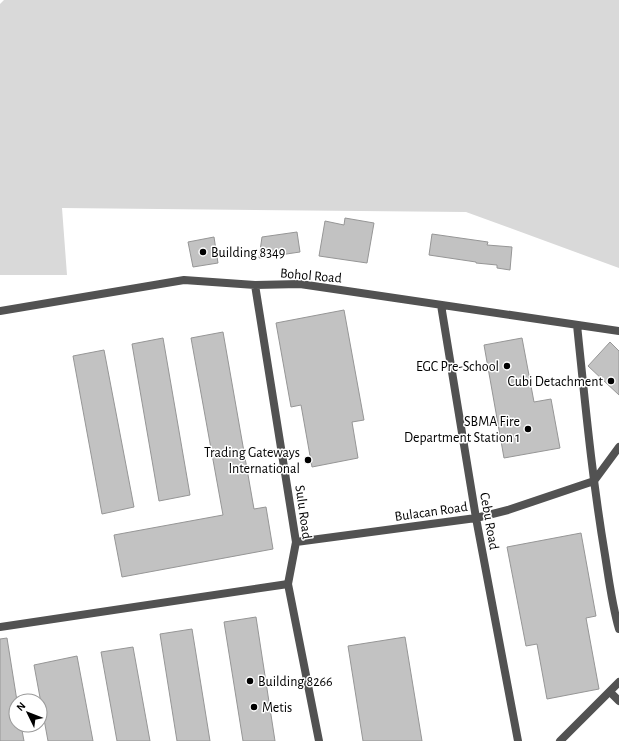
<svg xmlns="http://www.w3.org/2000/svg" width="619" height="741" font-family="'Alegreya Sans',sans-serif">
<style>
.green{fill:#d9d9d9}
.building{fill:#c2c2c2;stroke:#969696}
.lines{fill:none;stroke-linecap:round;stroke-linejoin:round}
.service{stroke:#525252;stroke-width:8}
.minor{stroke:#525252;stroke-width:8}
.poi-dot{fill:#000;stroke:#fff;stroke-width:1.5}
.labels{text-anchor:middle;stroke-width:3;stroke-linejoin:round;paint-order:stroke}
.poi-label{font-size:14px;fill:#000;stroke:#fff;text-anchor:end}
.street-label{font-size:14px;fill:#000;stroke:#fff}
</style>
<rect width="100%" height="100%" fill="#fff"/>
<!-- green -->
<path class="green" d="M 4,0 L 619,0 L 619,268 L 466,212 L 62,208 L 67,275 L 0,275 L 0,4 Z"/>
<!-- building -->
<path class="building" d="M 345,218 L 374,223 L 367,263 L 319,256 L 325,221 L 344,225 Z
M 297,232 L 300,252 L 259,258 L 262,237 Z
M 432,234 L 488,242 L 487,245 L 512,247 L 510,270 L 497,268 L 497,265 L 476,263 L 476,262 L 429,255 Z
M 214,237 L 218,263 L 193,267 L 188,242 Z
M 344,310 L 364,420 L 352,422 L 358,458 L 312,467 L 301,405 L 291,407 L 276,323 Z
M 223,332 L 254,509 L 266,507 L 273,549 L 122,577 L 114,535 L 223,515 L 191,338 Z
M 163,338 L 190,495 L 159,501 L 132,344 Z
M 522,338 L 534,402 L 551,399 L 560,448 L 504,458 L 484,345 Z
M 610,342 L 619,351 L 619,395 L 588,366 Z
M 104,350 L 134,507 L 102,514 L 73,356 Z
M 581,533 L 596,616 L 586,618 L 599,689 L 547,699 L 537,644 L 526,646 L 507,547 Z
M 256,617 L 275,741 L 243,741 L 224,622 Z
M 192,629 L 210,741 L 177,741 L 160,634 Z
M 405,637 L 422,741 L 363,741 L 348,646 Z
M 7,638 L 17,701 L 16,701 L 16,725 L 21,725 L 24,741 L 0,741 L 0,639 Z
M 133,647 L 150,741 L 117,741 L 101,652 Z
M 77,656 L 93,741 L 48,741 L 34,665 Z"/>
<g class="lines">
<!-- service -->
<path class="service" d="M 255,285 L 296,542 L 288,584 L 319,741
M 441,305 L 476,518 L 518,741
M 0,311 L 184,280 L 255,285 L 300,284 L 619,331
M 577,325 C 585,401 592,478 605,555 C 609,580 612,605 619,629
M 296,542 L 476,518 L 508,510 L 594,481 L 619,447
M 610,692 L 619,701"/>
<!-- minor -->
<path class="minor" d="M 0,627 L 288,584
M 560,741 L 619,682"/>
</g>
<!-- markers -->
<g class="poi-dot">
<circle cx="203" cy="252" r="4"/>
<circle cx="507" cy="366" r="4"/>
<circle cx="611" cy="381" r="4"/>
<circle cx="528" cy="429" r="4"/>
<circle cx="308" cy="460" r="4"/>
<circle cx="250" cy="681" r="4"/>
<circle cx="254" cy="707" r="4"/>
</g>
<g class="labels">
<!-- poi labels -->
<g class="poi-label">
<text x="211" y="257" text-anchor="start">Building 8349</text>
<text x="499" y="371">EGC Pre-School</text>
<text x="603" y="386">Cubi Detachment</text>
<text x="520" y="426">SBMA Fire<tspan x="520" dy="16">Department Station 1</tspan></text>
<text x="300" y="457">Trading Gateways<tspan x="300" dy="16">International</tspan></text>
<text x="258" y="686" text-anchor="start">Building 8266</text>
<text x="262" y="712" text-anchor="start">Metis</text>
</g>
<!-- street labels -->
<g class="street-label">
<text transform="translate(311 275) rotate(5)" y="5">Bohol Road</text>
<text transform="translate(431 511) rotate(-8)" y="5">Bulacan Road</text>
<text transform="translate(304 512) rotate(82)" y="5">Sulu Road</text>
<text transform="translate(490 521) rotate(80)" y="5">Cebu Road</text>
</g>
</g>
<!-- north arrow -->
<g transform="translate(28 713) rotate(313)"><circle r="19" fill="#ffffff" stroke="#999999"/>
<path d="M0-3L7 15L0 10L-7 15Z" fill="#000000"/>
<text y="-6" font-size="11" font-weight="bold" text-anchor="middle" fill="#000000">N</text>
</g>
</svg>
